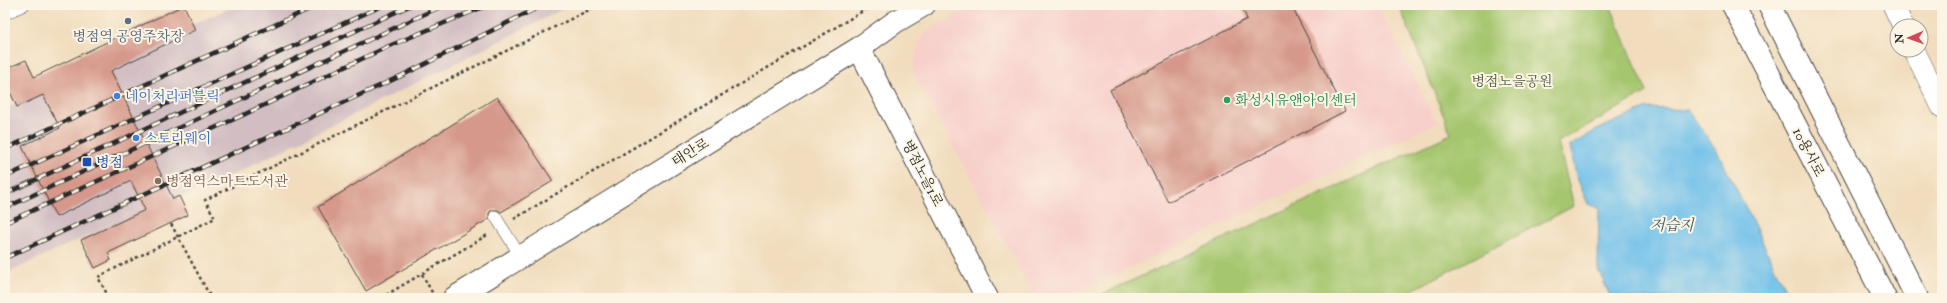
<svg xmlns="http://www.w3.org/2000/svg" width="1947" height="303" font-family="'IM FELL Double Pica','Noto Serif KR',serif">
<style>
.built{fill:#f7d0cb}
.industrial{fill:#d2bec2}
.green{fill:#a5c66e;stroke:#68784c}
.water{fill:#6fc0ea;stroke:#4d768a}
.building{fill:#d5988a}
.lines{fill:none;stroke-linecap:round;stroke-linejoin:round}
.service-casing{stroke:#494641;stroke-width:12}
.minor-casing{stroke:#494641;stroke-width:22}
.tertiary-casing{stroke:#494641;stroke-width:24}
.path{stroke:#494641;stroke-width:2.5;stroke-dasharray:3 3;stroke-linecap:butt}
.service{stroke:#fff;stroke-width:11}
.minor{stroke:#fff;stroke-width:21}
.tertiary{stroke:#fff;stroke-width:22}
.rail-casing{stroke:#2b2b2b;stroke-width:4.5}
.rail{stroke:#fcf5e5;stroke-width:3;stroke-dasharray:9;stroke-linecap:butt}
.path-bridge{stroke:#494641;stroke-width:2.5;stroke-dasharray:3 3;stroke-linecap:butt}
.service-dot{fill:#5c6f8a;stroke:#fcf5e5;stroke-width:1.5}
.shop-dot{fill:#3f7fe0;stroke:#fcf5e5;stroke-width:1.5}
.leisure-dot{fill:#2e9e5b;stroke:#fcf5e5;stroke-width:1.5}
.transit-dot{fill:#1a4fb4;stroke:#fcf5e5;stroke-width:1.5}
.education-dot{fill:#8d6e63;stroke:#fcf5e5;stroke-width:1.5}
.labels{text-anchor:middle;stroke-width:4;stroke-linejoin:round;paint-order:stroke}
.service-label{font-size:14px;fill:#4e5e75;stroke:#fcf5e5}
.park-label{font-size:14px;fill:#505a3f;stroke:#fcf5e5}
.shop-label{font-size:14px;fill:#366cbe;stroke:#fcf5e5;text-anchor:start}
.leisure-label{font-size:14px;fill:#27864d;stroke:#fcf5e5;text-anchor:start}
.street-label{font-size:14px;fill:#2b2b2b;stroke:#fcf5e5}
.transit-label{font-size:14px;fill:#164399;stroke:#fcf5e5;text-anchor:start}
.education-label{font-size:14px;fill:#785e54;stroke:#fcf5e5;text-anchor:start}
.water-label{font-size:15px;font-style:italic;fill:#3f5864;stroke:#fcf5e5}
</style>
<rect width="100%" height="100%" fill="#fcf5e5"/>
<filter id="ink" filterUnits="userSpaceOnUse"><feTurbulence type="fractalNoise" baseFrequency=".025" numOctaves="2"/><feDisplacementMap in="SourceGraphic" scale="8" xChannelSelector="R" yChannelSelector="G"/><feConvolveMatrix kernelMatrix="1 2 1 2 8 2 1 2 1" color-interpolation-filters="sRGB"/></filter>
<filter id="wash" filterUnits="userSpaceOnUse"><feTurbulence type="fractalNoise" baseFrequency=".012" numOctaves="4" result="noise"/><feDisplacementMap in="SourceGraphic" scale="16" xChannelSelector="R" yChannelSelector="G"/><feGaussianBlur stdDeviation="0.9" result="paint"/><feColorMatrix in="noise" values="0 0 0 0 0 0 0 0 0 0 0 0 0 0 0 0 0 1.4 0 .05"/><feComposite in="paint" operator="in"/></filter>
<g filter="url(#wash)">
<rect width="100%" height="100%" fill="#f1ddbd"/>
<!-- built -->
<path class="built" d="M 975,5 L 1377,5 L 1437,123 L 1066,298 L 1035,298 L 912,70 L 920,39 L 925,33 Z"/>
<!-- industrial -->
<path class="industrial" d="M 241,5 L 571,5 L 235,174 L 71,243 L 5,274 L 5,108 L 225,10 Z"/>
<!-- green -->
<path class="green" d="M 1399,5 L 1610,5 L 1647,92 L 1558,142 L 1574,206 L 1397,298 L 1094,298 L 1451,134 Z"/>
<!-- water -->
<path class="water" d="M 1647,108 L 1688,110 L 1717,151 L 1751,218 L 1789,298 L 1611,298 L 1598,269 L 1599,208 L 1588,204 L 1576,175 L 1570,146 L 1598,129 Z"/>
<g id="blocks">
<!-- building -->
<path class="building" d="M 184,5 L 195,30 L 111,71 L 173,199 L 179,196 L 188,215 L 108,253 L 111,260 L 95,268 L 81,240 L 145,210 L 131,181 L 56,217 L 22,146 L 60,128 L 43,95 L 17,107 L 5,81 L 5,69 L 26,60 L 34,77 Z
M 1241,5 L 1291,5 L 1345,111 L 1168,202 L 1110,90 L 1247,19 Z
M 497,97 L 553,181 L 501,212 L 498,210 L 492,210 L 489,213 L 489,219 L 366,291 L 318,207 Z"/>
</g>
</g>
<g filter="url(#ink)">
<use href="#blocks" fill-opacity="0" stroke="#494641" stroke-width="1"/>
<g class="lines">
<!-- service casing -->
<g class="service-casing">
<path id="service" d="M 5,14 L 24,5
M 495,216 L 521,257"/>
</g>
<!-- minor casing -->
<g class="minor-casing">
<path id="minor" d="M 1893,5 L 1903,26
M 1914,50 L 1942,107"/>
</g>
<!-- tertiary casing -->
<g class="tertiary-casing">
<path id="tertiary" d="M 1733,5 L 1885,298
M 1769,5 L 1917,298
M 859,48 L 987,298
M 454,298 L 859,48 L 895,22 L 924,5"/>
</g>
<!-- path -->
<path class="path" d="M 514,219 L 873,5
M 422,274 L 434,296
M 109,298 L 98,277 L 215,218 L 205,200 L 599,5
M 381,298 L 489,234"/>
<!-- service -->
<use href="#service" class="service"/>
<!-- minor -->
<use href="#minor" class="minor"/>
<!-- tertiary -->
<use href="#tertiary" class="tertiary"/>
<!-- rail casing -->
<g class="rail-casing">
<path id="rail" d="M 5,149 L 318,5
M 5,177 L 384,5
M 5,194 L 411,5
M 5,208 L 444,5
M 5,223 L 241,116 L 389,46 L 488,5
M 5,258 L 401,76 L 543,5"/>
</g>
<!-- rail -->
<use href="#rail" class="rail"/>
<!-- path-bridge -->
<path class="path-bridge" d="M 171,224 L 211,298"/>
</g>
</g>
<!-- markers -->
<circle class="service-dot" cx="128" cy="21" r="4"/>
<g class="shop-dot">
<circle cx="117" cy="96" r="4"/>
<circle cx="136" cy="138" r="4"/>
</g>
<circle class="leisure-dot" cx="1227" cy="100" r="4"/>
<rect class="transit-dot" x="82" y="157" width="10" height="10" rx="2"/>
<circle class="education-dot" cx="158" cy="181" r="4"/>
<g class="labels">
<!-- service labels -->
<g class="service-label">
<text x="128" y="41">병점역 공영주차장</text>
</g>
<!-- park labels -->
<g class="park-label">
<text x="1512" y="86">병점노을공원</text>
</g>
<!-- shop labels -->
<g class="shop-label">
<text x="125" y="101">네이처리퍼블릭</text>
<text x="144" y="143">스토리웨이</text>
</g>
<!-- leisure labels -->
<g class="leisure-label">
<text x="1235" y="105">화성시유앤아이센터</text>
</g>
<!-- street labels -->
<g class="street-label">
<text transform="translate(690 152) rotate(-32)" y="5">태안로</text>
<text transform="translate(1809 152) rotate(63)" y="5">10용사로</text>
<text transform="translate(923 173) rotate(63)" y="5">병점노을1로</text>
</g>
<!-- transit labels -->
<g class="transit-label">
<text x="96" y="167">병점</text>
</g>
<!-- education labels -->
<g class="education-label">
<text x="166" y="186">병점역스마트도서관</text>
</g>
<!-- water labels -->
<g class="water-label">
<text x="1672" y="230">저습지</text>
</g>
</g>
<!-- margin -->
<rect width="1947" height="303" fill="none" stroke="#fcf5e5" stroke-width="20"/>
<!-- north arrow -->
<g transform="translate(1909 38) rotate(268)"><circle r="19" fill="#fcf5e5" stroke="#a8a49b"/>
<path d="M0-3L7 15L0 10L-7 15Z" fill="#d1495b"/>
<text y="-6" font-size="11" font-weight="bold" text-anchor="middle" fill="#2b2b2b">N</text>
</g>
</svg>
